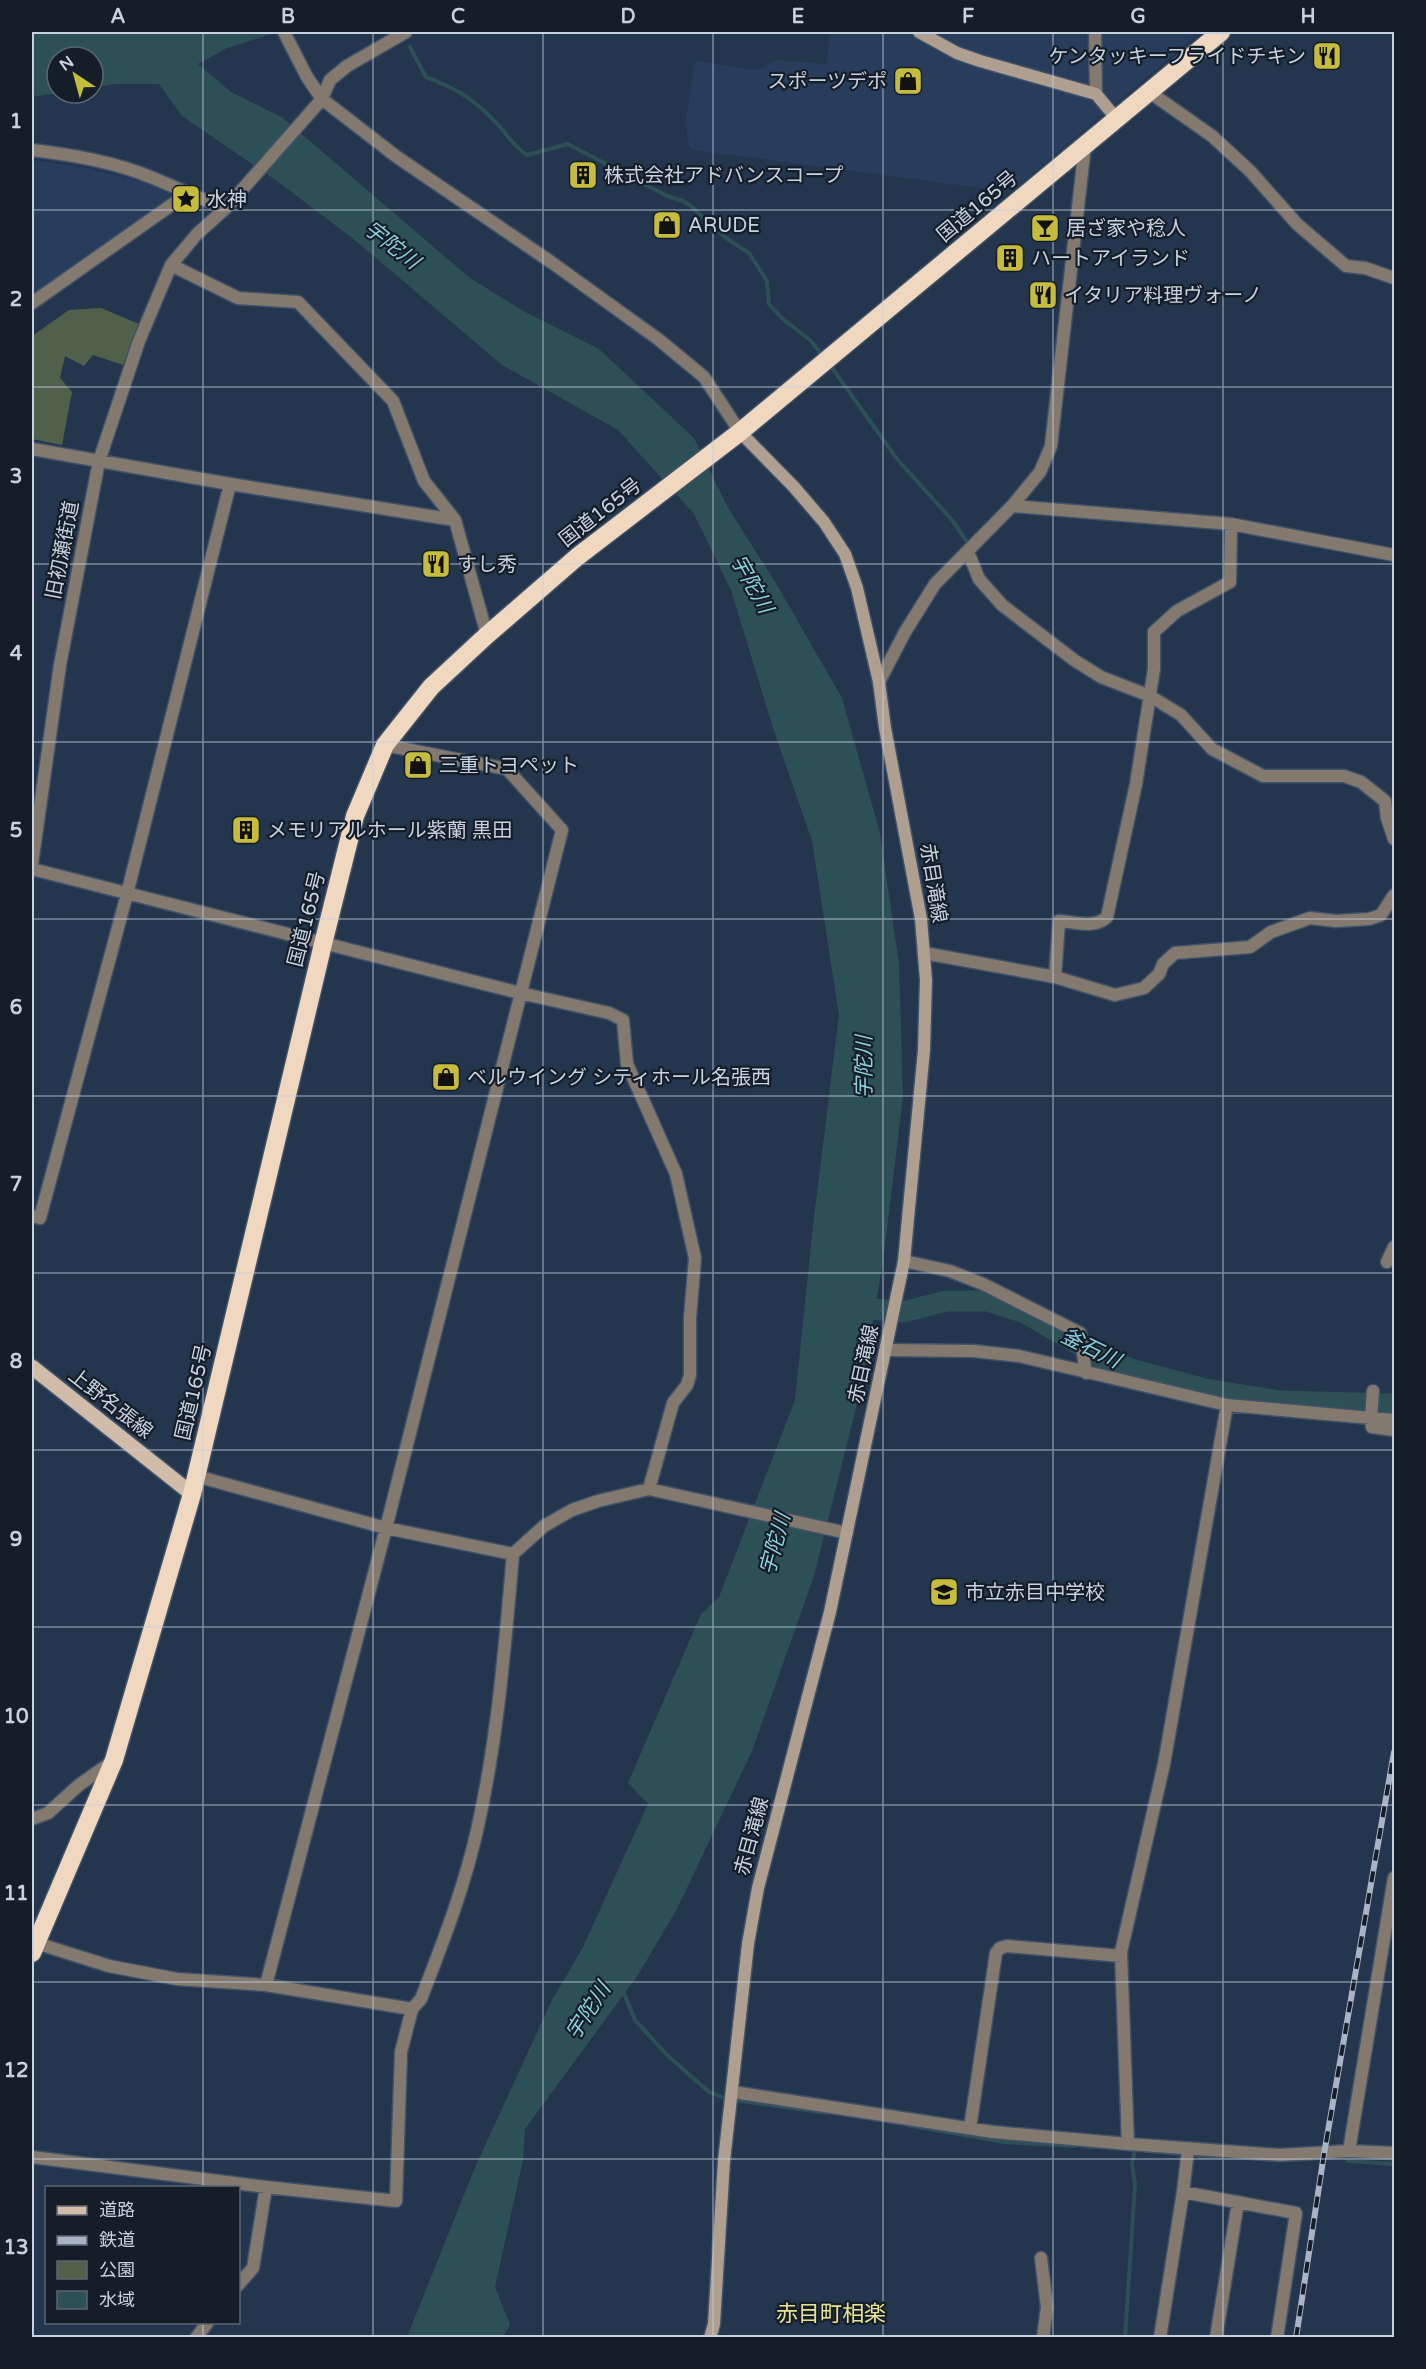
<svg xmlns="http://www.w3.org/2000/svg" width="1426" height="2369" font-family="'Varela Round','Noto Sans JP',sans-serif">
<style>
.built{fill:#273d5b}
.green{fill:#51604b}
.water{fill:#2d5056}
.lines{fill:none;stroke-linecap:round;stroke-linejoin:round}
.stream{stroke:#2d5056;stroke-width:4}
.river{stroke:#2d5056;stroke-width:21}
.street-casing{stroke:#415268;stroke-width:15}
.secondary-casing{stroke:#415268;stroke-width:15}
.primary-casing{stroke:#415268;stroke-width:18}
.highway-casing{stroke:#415268;stroke-width:21}
.street{stroke:#83796f;stroke-width:12}
.secondary{stroke:#af9f90;stroke-width:12}
.primary{stroke:#d1bca9;stroke-width:15}
.highway{stroke:#f0d7bf;stroke-width:18}
.rail-casing{stroke:#a8b4c5;stroke-width:6}
.rail{stroke:#151d28;stroke-width:4;stroke-dasharray:11;stroke-linecap:butt}
.grid{fill:none;stroke:#c7d2e1;stroke-width:1.5;stroke-opacity:0.55}
.labels{text-anchor:middle;stroke-width:4.5;stroke-linejoin:round;paint-order:stroke}
.poi-label{font-size:20px;fill:#c7d2e1;stroke:#151d28;text-anchor:start}
.street-label{font-size:20px;fill:#c7d2e1;stroke:#151d28}
.water-label{font-size:21px;font-style:italic;fill:#8cd2de;stroke:#151d28}
.quarter-label{font-size:22px;fill:#e8e394;stroke:#151d28}
.neatline{fill:none;stroke:#c7d2e1;stroke-width:2}
.grid-label{font-size:20px;text-anchor:middle;font-weight:bold;fill:#c7d2e1}
</style>
<rect width="100%" height="100%" fill="#23364d"/>
<!-- built -->
<path class="built" d="M 830,32 L 1200,32 L 1011,192 L 694,150 L 690,148 L 685,125 L 695,61 L 758,70 L 776,60 L 827,64 Z
M 32,160 L 88,168 L 142,182 L 175,196 L 32,298 Z"/>
<!-- green -->
<path class="green" d="M 101,308 L 139,324 L 123,365 L 93,355 L 84,366 L 65,356 L 60,378 L 72,392 L 62,445 L 32,439 L 32,336 L 69,310 Z"/>
<!-- water -->
<path class="water" d="M 32,32 L 278,32 L 227,48 L 198,64 L 231,92 L 283,118 L 470,278 L 525,312 L 599,349 L 694,438 L 727,506 L 777,585 L 842,698 L 880,833 L 899,964 L 903,1096 L 883,1262 L 862,1384 L 814,1576 L 752,1751 L 677,1909 L 638,1975 L 525,2129 L 523,2160 L 495,2287 L 510,2325 L 503,2337 L 407,2337 L 476,2165 L 552,2000 L 583,1947 L 648,1804 L 628,1783 L 701,1614 L 719,1597 L 795,1400 L 813,1225 L 839,1015 L 812,841 L 773,728 L 731,590 L 694,514 L 618,430 L 502,365 L 356,241 L 277,181 L 182,116 L 159,84 L 114,84 L 93,88 L 93,57 L 57,57 L 57,93 L 32,97 Z"/>
<g class="lines">
<!-- stream -->
<path class="stream" d="M 410,47 L 426,77 C 458,89 477,101 500,127 C 509,137 516,149 527,155 L 568,144 L 667,196 L 683,201 L 691,206 L 726,238 L 749,253 L 767,281 L 769,304 L 783,319 L 810,340 L 824,357
M 830,365 L 897,459 L 952,520 L 968,543
M 623,1991 L 635,2020 L 667,2055 L 709,2092 L 727,2099
M 734,2100 L 828,2113
M 907,2125 L 1004,2142 L 1075,2146
M 1088,2147 L 1098,2147
M 1162,2152 L 1180,2154
M 1198,2157 L 1239,2158
M 1348,2161 L 1394,2164
M 1125,2338 L 1135,2185 L 1132,2164 L 1135,2149 L 1133,2149"/>
<!-- river -->
<path class="river" d="M 845,1306 L 903,1312 L 946,1301 L 988,1301 L 1025,1313 L 1102,1358 L 1134,1370 L 1205,1389 L 1281,1401 L 1394,1404"/>
<!-- street casing -->
<g class="street-casing">
<path id="street" d="M 284,32 L 307,77 L 322,99 L 397,157 L 551,262 L 658,339 L 704,377 L 740,432
M 1095,32 L 1096,94
M 1148,91 L 1212,136 L 1250,171 L 1297,224 L 1346,266 L 1365,268 L 1394,278
M 32,150 C 73,155 115,162 153,178 C 177,188 201,199 226,208
M 171,265 L 238,298 L 298,302 L 393,401 L 424,481 L 455,520 L 487,635
M 32,303 L 187,194
M 32,449 L 230,484 L 455,520
M 1012,506 L 1231,524 L 1394,555
M 968,552 L 979,579 L 1002,605 L 1074,660 L 1101,677 L 1150,696 L 1181,715 L 1212,749 L 1263,776 L 1344,776 L 1361,782 L 1385,801 L 1387,818 L 1394,839
M 879,682 L 905,632 L 935,584 L 1012,506 L 1040,472 L 1051,446 L 1085,146
M 32,864 L 60,665 L 99,461 L 139,341 L 171,265 L 197,234 L 226,208 L 322,99 L 330,80 L 347,66 L 406,32
M 32,869 L 520,993 L 609,1013 L 623,1020 L 627,1064 L 676,1174 L 695,1258 L 690,1318 L 690,1375 L 687,1385 L 673,1403 L 649,1489
M 924,953 L 1055,977 L 1115,995 L 1144,988 L 1159,974 L 1163,964 L 1175,953 L 1250,947 L 1271,932 L 1310,918 L 1336,921 L 1369,919 L 1381,915 L 1394,895
M 1055,977 L 1059,921 C 1076,922 1094,929 1107,917 L 1136,784 L 1154,669 L 1154,632 L 1177,611 L 1230,582 L 1231,524
M 32,1216 L 40,1218 L 127,894 L 230,484
M 904,1261 L 950,1271 L 983,1284 L 1080,1333 L 1086,1373
M 1387,1262 L 1394,1247
M 887,1350 L 974,1351 L 1019,1356 L 1227,1405 L 1371,1418 L 1372,1427 L 1394,1430
M 1373,1391 L 1371,1418 L 1394,1420
M 196,1476 L 386,1528 L 513,1554
M 32,1819 L 48,1813 L 79,1785 L 113,1761
M 36,1943 L 109,1966 L 177,1979 L 266,1985 L 412,2009
M 266,1985 L 386,1528 L 562,830 L 507,769 L 385,745
M 733,2092 L 993,2132 L 1128,2144 L 1280,2155 L 1349,2151 L 1394,2153
M 970,2128 L 996,1953 L 1000,1948 L 1007,1946 L 1121,1956
M 1128,2144 L 1121,1952 L 1164,1764 L 1227,1405
M 1349,2151 L 1394,1878
M 32,2157 L 266,2187 L 396,2201 L 401,2052 L 412,2009 L 421,1999 C 443,1942 465,1886 478,1826 C 498,1736 505,1645 513,1554 L 544,1526 L 572,1510 L 598,1501 L 649,1489 L 847,1533
M 1183,2192 L 1296,2213 L 1277,2338
M 1041,2258 L 1047,2307 L 1043,2338
M 238,2285 L 253,2268 L 266,2187
M 196,2338 L 208,2322
M 1160,2338 L 1183,2192 L 1188,2150
M 1216,2338 L 1238,2202"/>
</g>
<!-- secondary casing -->
<g class="secondary-casing">
<path id="secondary" d="M 919,32 L 957,53 L 980,61 L 1096,94 L 1116,118
M 710,2338 L 714,2324 L 724,2161 L 748,1944 L 758,1888 L 830,1612 L 904,1261 L 924,1050 L 926,980 L 921,919 L 885,728 L 879,682 L 857,588 L 845,554 L 824,522 L 794,487 L 740,432"/>
</g>
<!-- primary casing -->
<g class="primary-casing">
<path id="primary" d="M 32,1367 L 192,1494"/>
</g>
<!-- highway casing -->
<g class="highway-casing">
<path id="highway" d="M 32,1953 L 114,1760 L 192,1494 L 323,944 L 355,816 L 385,745 L 431,687 L 487,635 L 577,557 L 740,432 L 1221,32"/>
</g>
<!-- street -->
<use href="#street" class="street"/>
<!-- secondary -->
<use href="#secondary" class="secondary"/>
<!-- primary -->
<use href="#primary" class="primary"/>
<!-- highway -->
<use href="#highway" class="highway"/>
<!-- rail casing -->
<g class="rail-casing">
<path id="rail" d="M 1296,2338 L 1324,2154 L 1394,1752"/>
</g>
<!-- rail -->
<use href="#rail" class="rail"/>
</g>
<!-- grid -->
<path class="grid" d="M 203,32 L 203,2188M 373,32 L 373,2338M 543,32 L 543,2338M 713,32 L 713,2338M 883,32 L 883,2338M 1053,32 L 1053,2338M 1223,32 L 1223,2338M 32,210 L 1394,210M 32,387 L 1394,387M 32,564 L 1394,564M 32,742 L 1394,742M 32,919 L 1394,919M 32,1096 L 1394,1096M 32,1273 L 1394,1273M 32,1450 L 1394,1450M 32,1627 L 1394,1627M 32,1805 L 1394,1805M 32,1982 L 1394,1982M 32,2159 L 1394,2159M 203,2322 L 203,2338"/>
<!-- icons -->
<defs>
<g id="restaurant-square" transform="scale(1.5)"><rect x="-9" y="-9" width="18" height="18" rx="4" fill="#c5bc3d" stroke="#151d28"/><path d="M-5-6h1v4h1v-4h1v4h1v-4h1v5L-1.5 .5V6h-2V.5L-5-1ZM5-6V6H3V1.5H1.5Q1.5-4 5-6Z" fill="#111"/></g>
<g id="shop-square" transform="scale(1.5)"><rect x="-9" y="-9" width="18" height="18" rx="4" fill="#c5bc3d" stroke="#151d28"/><path d="M-5-2.5h2.3a2.7 3.5 0 0 1 5.4 0H5L5.5 6h-11ZM-1.5-2.5h3a1.5 2.3 0 0 0-3 0Z" fill="#111"/></g>
<g id="building-square" transform="scale(1.5)"><rect x="-9" y="-9" width="18" height="18" rx="4" fill="#c5bc3d" stroke="#151d28"/><path d="M-4-6H4V6H1V3H-1V6H-4ZM-2.5-4.3h1.7v1.8h-1.7ZM.8-4.3h1.7v1.8H.8ZM-2.5-1h1.7V.8h-1.7ZM.8-1h1.7V.8H.8Z" fill="#111"/></g>
<g id="sight-square" transform="scale(1.5)"><rect x="-9" y="-9" width="18" height="18" rx="4" fill="#c5bc3d" stroke="#151d28"/><path d="M0-6L1.8-2.2L6-1.7L2.9 1.2L3.7 5.4L0 3.3L-3.7 5.4L-2.9 1.2L-6-1.7L-1.8-2.2Z" fill="#111"/></g>
<g id="bar-square" transform="scale(1.5)"><rect x="-9" y="-9" width="18" height="18" rx="4" fill="#c5bc3d" stroke="#151d28"/><path d="M-6-5H6L.8 .8V4.5H3.5V6h-7V4.5H-.8V.8Z" fill="#111"/></g>
<g id="school-square" transform="scale(1.5)"><rect x="-9" y="-9" width="18" height="18" rx="4" fill="#c5bc3d" stroke="#151d28"/><path d="M0-5L7-2L0 1L-7-2ZM-4 1L0 2.5L4 1V4Q0 6-4 4Z" fill="#111"/></g>
</defs>
<g fill-rule="evenodd">
<use href="#restaurant-square" x="1327" y="56"/>
<use href="#shop-square" x="908" y="81"/>
<use href="#building-square" x="583" y="175"/>
<use href="#sight-square" x="186" y="199"/>
<use href="#shop-square" x="667" y="225"/>
<use href="#bar-square" x="1045" y="228"/>
<use href="#building-square" x="1010" y="258"/>
<use href="#restaurant-square" x="1043" y="295"/>
<use href="#restaurant-square" x="436" y="564"/>
<use href="#shop-square" x="418" y="765"/>
<use href="#building-square" x="246" y="830"/>
<use href="#shop-square" x="446" y="1077"/>
<use href="#school-square" x="944" y="1592"/>
</g>
<g class="labels">
<!-- poi labels -->
<g class="poi-label">
<text x="1306" y="63" text-anchor="end">ケンタッキーフライドチキン</text>
<text x="887" y="88" text-anchor="end">スポーツデポ</text>
<text x="604" y="182">株式会社アドバンスコープ</text>
<text x="207" y="206">水神</text>
<text x="688" y="232">ARUDE</text>
<text x="1066" y="235">居ざ家や稔人</text>
<text x="1031" y="265">ハートアイランド</text>
<text x="1064" y="302">イタリア料理ヴォーノ</text>
<text x="457" y="571">すし秀</text>
<text x="439" y="772">三重トヨペット</text>
<text x="267" y="837">メモリアルホール紫蘭 黒田</text>
<text x="467" y="1084">ベルウイング シティホール名張西</text>
<text x="965" y="1599">市立赤目中学校</text>
</g>
<!-- street labels -->
<g class="street-label">
<text transform="translate(977 206) rotate(-40)" y="7">国道165号</text>
<text transform="translate(600 512) rotate(-38)" y="7">国道165号</text>
<text transform="translate(62 550) rotate(-79)" y="7">旧初瀬街道</text>
<text transform="translate(934 883) rotate(81)" y="7">赤目滝線</text>
<text transform="translate(306 919) rotate(-76)" y="7">国道165号</text>
<text transform="translate(863 1364) rotate(-78)" y="7">赤目滝線</text>
<text transform="translate(193 1392) rotate(-77)" y="7">国道165号</text>
<text transform="translate(111 1403) rotate(38)" y="7">上野名張線</text>
<text transform="translate(751 1836) rotate(-75)" y="7">赤目滝線</text>
</g>
<!-- water labels -->
<g class="water-label">
<text transform="translate(392 245) rotate(38)" y="7">宇陀川</text>
<text transform="translate(752 584) rotate(61)" y="7">宇陀川</text>
<text transform="translate(864 1067) rotate(-90)" y="7">宇陀川</text>
<text transform="translate(1091 1348) rotate(26)" y="7">釜石川</text>
<text transform="translate(775 1544) rotate(-75)" y="7">宇陀川</text>
<text transform="translate(588 2011) rotate(-57)" y="7">宇陀川</text>
</g>
<!-- quarter labels -->
<g class="quarter-label">
<text x="831" y="2321">赤目町相楽</text>
</g>
</g>
<!-- border -->
<rect width="1426" height="2369" fill="none" stroke="#151d28" stroke-width="66"/>
<!-- legend -->
<rect x="45" y="2186" width="195" height="138" fill="#151d28" stroke="#5c6572" stroke-width="1.5"/>
<rect x="57" y="2206" width="30" height="9" fill="#d1bca9" stroke="#5c6572" stroke-width="1.5"/>
<text x="99" y="2216" font-size="18" fill="#c7d2e1">道路</text>
<rect x="57" y="2236" width="30" height="9" fill="#a8b4c5" stroke="#5c6572" stroke-width="1.5"/>
<text x="99" y="2246" font-size="18" fill="#c7d2e1">鉄道</text>
<rect x="57" y="2261" width="30" height="18" fill="#51604b" stroke="#5c6572" stroke-width="1.5"/>
<text x="99" y="2276" font-size="18" fill="#c7d2e1">公園</text>
<rect x="57" y="2291" width="30" height="18" fill="#2d5056" stroke="#5c6572" stroke-width="1.5"/>
<text x="99" y="2306" font-size="18" fill="#c7d2e1">水域</text>
<!-- north arrow -->
<g transform="translate(75 75) rotate(324)"><circle r="28" fill="#151d28" stroke="#5c6572" stroke-width="1.5"/>
<path d="M0-4.5L10 22L0 15L-10 22Z" fill="#c5bc3d"/>
<text y="-9" font-size="16" font-weight="bold" text-anchor="middle" fill="#c7d2e1">N</text>
</g>
<rect x="33" y="33" width="1360" height="2303" class="neatline"/>
<g class="grid-label">
<text x="118" y="23">A</text>
<text x="288" y="23">B</text>
<text x="458" y="23">C</text>
<text x="628" y="23">D</text>
<text x="798" y="23">E</text>
<text x="968" y="23">F</text>
<text x="1138" y="23">G</text>
<text x="1308" y="23">H</text>
<text x="16" y="128">1</text>
<text x="16" y="306">2</text>
<text x="16" y="483">3</text>
<text x="16" y="660">4</text>
<text x="16" y="837">5</text>
<text x="16" y="1014">6</text>
<text x="16" y="1191">7</text>
<text x="16" y="1368">8</text>
<text x="16" y="1546">9</text>
<text x="16" y="1723">10</text>
<text x="16" y="1900">11</text>
<text x="16" y="2077">12</text>
<text x="16" y="2254">13</text>
</g>
</svg>
